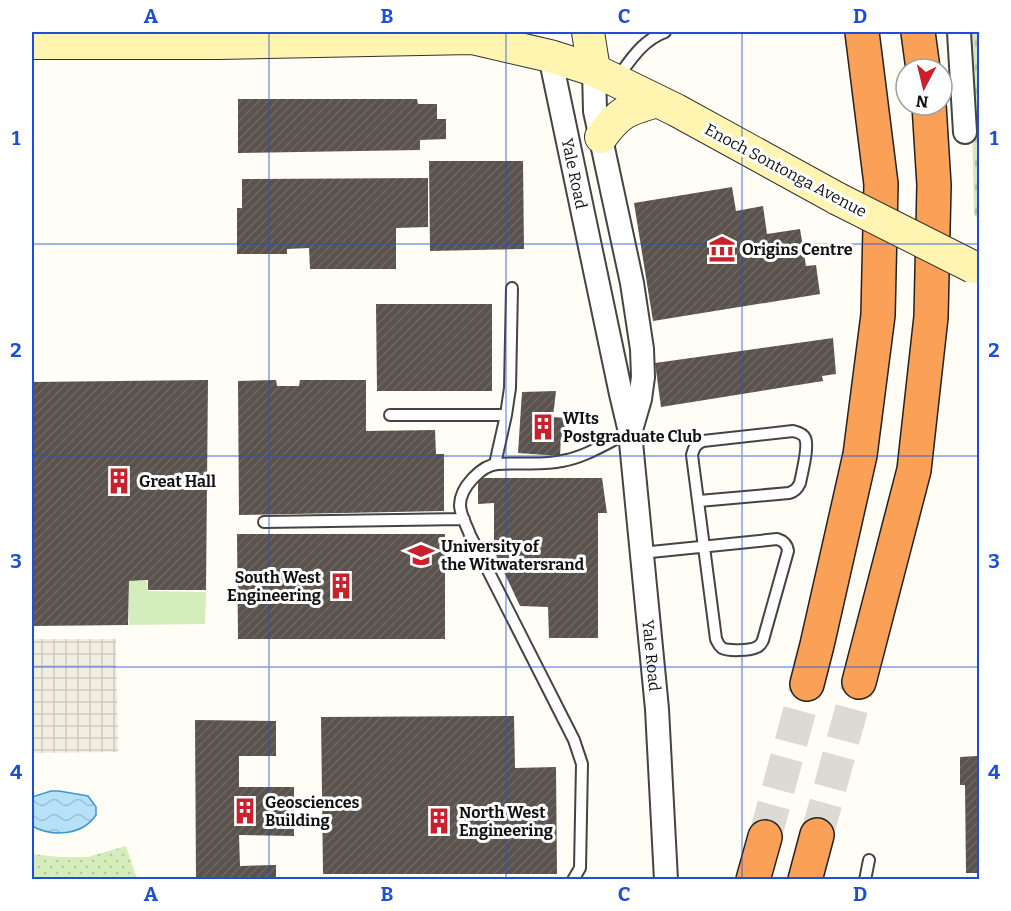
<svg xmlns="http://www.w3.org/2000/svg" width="1011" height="911" font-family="Bitter,serif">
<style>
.grass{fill:url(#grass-dots)}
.cemetery{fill:url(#cemetery-stones)}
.garden{fill:#d5edbb}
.plaza{fill:url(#plaza-grid)}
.water{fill:url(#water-waves);stroke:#3a99d4;stroke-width:1.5}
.building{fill:url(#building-hatch)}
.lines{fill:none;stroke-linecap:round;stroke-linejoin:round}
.motorway-tunnel{stroke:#dbdad3;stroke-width:33;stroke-dasharray:33 16;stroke-linecap:butt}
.service-casing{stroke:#444;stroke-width:14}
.minor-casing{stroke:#444;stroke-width:26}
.secondary-casing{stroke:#333;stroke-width:34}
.motorway-casing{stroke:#222;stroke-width:36}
.service{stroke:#fff;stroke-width:10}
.minor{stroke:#fff;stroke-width:22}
.secondary{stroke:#fff5b0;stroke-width:32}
.motorway{stroke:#faa057;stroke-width:33}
.secondary-bridge-casing{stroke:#333;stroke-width:34;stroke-linecap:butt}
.secondary-bridge{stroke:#fff5b0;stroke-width:32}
.grid{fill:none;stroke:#1d4ed8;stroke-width:1.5;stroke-opacity:0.55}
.labels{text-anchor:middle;stroke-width:6;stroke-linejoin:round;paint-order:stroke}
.street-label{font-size:16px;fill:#111;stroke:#fff}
.poi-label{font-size:16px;font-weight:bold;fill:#111;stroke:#fff;text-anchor:start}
.neatline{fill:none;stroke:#1d4ed8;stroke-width:2}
.grid-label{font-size:20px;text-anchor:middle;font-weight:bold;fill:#1d4ed8}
</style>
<defs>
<pattern id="grass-dots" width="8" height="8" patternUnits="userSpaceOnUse" patternTransform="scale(1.5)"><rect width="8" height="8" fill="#d5edbb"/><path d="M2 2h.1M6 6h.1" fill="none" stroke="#b6caa0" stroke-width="1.8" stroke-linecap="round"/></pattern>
<pattern id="cemetery-stones" width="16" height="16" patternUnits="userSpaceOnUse" patternTransform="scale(1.5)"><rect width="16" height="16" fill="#dae4c3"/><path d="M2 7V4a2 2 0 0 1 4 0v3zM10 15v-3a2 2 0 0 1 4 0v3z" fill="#bac3a6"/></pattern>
<pattern id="plaza-grid" width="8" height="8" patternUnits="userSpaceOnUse" patternTransform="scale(1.5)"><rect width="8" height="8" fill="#f1ede1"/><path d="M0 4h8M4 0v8" fill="none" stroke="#cecac0"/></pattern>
<pattern id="water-waves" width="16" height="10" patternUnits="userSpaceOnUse" patternTransform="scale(1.5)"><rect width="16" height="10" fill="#b7e1f9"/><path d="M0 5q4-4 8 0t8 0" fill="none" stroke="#9cc0d4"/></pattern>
<pattern id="building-hatch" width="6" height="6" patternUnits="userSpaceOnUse" patternTransform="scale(1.5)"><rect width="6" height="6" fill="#5a524c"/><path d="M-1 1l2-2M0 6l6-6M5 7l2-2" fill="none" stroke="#6d6662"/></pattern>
</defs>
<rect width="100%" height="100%" fill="#fffdf5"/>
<!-- grass -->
<path class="grass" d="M 126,846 L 137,879 L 32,879 L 32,854 L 58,857 L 88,857 Z"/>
<!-- cemetery -->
<path class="cemetery" d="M 970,32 L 979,32 L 979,219 L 974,215 Z"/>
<!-- garden -->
<path class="garden" d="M 129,581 L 147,581 L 148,591 L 206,592 L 205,624 L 129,625 Z"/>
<!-- plaza -->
<path class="plaza" d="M 32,639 L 116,639 L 118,752 L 32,753 Z"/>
<!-- water -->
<path class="water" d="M 51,791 L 59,791 L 88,796 L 96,807 L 96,815 C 82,836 52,837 32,826 L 32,797 Z"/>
<!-- building -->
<path class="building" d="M 238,99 L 417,99 L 418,104 L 437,104 L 437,119 L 446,119 L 446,139 L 420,140 L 420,150 L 238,153 Z
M 429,161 L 523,161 L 524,249 L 430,251 Z
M 428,178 L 428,227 L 396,228 L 396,269 L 310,269 L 309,248 L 287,249 L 287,254 L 237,254 L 237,208 L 242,208 L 242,179 Z
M 732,187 L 736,211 L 763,206 L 767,234 L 800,229 L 806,266 L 816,265 L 820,294 L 653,321 L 634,203 Z
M 376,304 L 492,304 L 492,391 L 377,391 Z
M 833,338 L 836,374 L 822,376 L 823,381 L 661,407 L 655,363 Z
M 208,380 L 206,590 L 148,590 L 148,580 L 129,581 L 128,625 L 32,626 L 32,382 Z
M 276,380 L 277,386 L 299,386 L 300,380 L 366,380 L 366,431 L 435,430 L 436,454 L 444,454 L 444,511 L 239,515 L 238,381 Z
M 556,391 L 553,417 L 565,418 L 566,437 L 561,437 L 560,456 L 518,453 L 522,392 Z
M 478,478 L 602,478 L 607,513 L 598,513 L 598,638 L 549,638 L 548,607 L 520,606 L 494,551 L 494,503 L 478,504 Z
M 237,534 L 445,534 L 445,639 L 238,639 Z
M 977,682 L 980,682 L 980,873 L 966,873 L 965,785 L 960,785 L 960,757 L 977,756 Z
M 514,716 L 515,768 L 556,767 L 557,874 L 323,874 L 321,717 Z
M 195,720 L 276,721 L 276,756 L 239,756 L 239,787 L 294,787 L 294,836 L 239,835 L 240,866 L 276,865 L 276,880 L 196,880 Z"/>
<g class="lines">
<!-- motorway-tunnel -->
<path class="motorway-tunnel" d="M 817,835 L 859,682
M 765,837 L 807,684"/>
<!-- service casing -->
<g class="service-casing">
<path id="service" d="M 618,77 C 631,59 643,40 665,32
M 390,415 L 506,415
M 495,464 L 506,415 L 510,388 L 512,288
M 264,522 L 464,519
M 641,553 C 687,548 732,544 777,539 C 784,541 787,544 788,551 L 763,640 C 761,644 761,645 757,647 C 750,651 727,651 722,648 C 718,645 718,643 716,639 L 692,455 C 694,447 696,444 703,441 L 793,431 C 797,432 803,433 805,438 C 809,446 802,473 800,483 C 797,489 795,491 789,493 L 699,501
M 573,880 L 580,868 L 582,764 L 574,740 L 470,535 C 467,526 460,515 460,505 C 460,488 481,465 498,464 C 520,462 541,466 562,461 C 586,457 608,442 630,432
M 865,880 L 869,860"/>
</g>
<!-- minor casing -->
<g class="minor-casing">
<g id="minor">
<path d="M 959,32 L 965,132"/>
<path id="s1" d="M 550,56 L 621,394 L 630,432 L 657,709 L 666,880"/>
<path d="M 594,70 L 595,111 L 632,283 L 642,349 L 643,377 L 640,399 L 631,430"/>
</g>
</g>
<!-- secondary casing -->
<g class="secondary-casing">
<path id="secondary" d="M 588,32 L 594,70
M 32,43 L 218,43 L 472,38 L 550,56 L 594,70 L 676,110 L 838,199
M 601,137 C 620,111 627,110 657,101"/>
</g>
<!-- motorway casing -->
<g class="motorway-casing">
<path id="motorway" d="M 918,32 L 923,69
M 859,682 L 914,470 L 931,317 L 934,185 L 929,105
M 807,684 L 817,645 L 860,455 L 878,315 L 881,184 L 862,32
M 753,880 L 765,837
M 805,880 L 817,835"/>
</g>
<!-- service -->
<use href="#service" class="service"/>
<!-- minor -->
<use href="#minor" class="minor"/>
<!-- secondary -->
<use href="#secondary" class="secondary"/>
<!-- motorway -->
<use href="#motorway" class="motorway"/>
<!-- secondary-bridge casing -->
<g class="secondary-bridge-casing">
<path id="secondary-bridge" d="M 838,199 L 973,267"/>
</g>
<!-- secondary-bridge -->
<use href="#secondary-bridge" class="secondary-bridge"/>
</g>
<!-- grid -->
<path class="grid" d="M 269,32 L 269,880M 506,32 L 506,880M 742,32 L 742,880M 32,244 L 980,244M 32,456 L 980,456M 32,667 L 980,667"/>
<!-- icons -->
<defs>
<g id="museum-bare" transform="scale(2.07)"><path d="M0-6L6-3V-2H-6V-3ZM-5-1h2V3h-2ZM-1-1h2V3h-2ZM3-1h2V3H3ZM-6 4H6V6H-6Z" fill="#ca202b" stroke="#fff" stroke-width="2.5" paint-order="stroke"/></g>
<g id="building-bare" transform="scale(2.07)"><path d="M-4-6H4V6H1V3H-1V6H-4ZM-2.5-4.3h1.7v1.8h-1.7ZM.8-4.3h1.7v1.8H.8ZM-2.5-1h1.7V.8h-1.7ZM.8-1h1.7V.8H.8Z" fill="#ca202b" stroke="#fff" stroke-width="2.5" paint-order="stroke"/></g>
<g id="university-bare" transform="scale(2.07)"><path d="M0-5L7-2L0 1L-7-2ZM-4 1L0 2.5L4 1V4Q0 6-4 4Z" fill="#ca202b" stroke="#fff" stroke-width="2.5" paint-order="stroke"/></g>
</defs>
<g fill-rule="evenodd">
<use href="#museum-bare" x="722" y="249"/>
<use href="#building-bare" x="543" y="427"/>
<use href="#building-bare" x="119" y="481"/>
<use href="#university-bare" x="421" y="555"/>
<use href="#building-bare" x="341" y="586"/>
<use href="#building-bare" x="245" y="811"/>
<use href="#building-bare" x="439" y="821"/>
</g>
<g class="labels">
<!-- street labels -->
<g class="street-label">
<text transform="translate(786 170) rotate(28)" y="6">Enoch Sontonga Avenue</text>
<text dy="6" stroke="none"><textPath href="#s1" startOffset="120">Yale Road</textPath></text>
<text dy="6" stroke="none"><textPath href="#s1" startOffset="609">Yale Road</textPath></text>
</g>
<!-- poi labels -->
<g class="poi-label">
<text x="742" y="255">Origins Centre</text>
<text x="563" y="424">WIts<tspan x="563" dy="18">Postgraduate Club</tspan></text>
<text x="139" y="487">Great Hall</text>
<text x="441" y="552">University of<tspan x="441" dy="18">the Witwatersrand</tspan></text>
<text x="321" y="583" text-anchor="end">South West<tspan x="321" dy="18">Engineering</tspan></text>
<text x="265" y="808">Geosciences<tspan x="265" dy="18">Building</tspan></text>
<text x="459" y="818">North West<tspan x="459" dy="18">Engineering</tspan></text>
</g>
</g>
<!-- border -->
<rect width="1011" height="911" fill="none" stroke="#ffffff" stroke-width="66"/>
<!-- north arrow -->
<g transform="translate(924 87) rotate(187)"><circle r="28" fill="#ffffff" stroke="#a0a0a0" stroke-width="1.5"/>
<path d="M0-4.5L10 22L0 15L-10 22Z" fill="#ca202b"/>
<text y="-9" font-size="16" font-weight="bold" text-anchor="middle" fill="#111111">N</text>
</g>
<rect x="33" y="33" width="945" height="845" class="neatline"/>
<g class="grid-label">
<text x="151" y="23">A</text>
<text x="387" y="23">B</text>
<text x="624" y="23">C</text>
<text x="860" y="23">D</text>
<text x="16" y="145">1</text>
<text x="994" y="145">1</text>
<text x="16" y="357">2</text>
<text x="994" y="357">2</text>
<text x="16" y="568">3</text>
<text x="994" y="568">3</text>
<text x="16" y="779">4</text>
<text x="994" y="779">4</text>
<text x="151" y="901">A</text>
<text x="387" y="901">B</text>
<text x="624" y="901">C</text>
<text x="860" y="901">D</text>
</g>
</svg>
